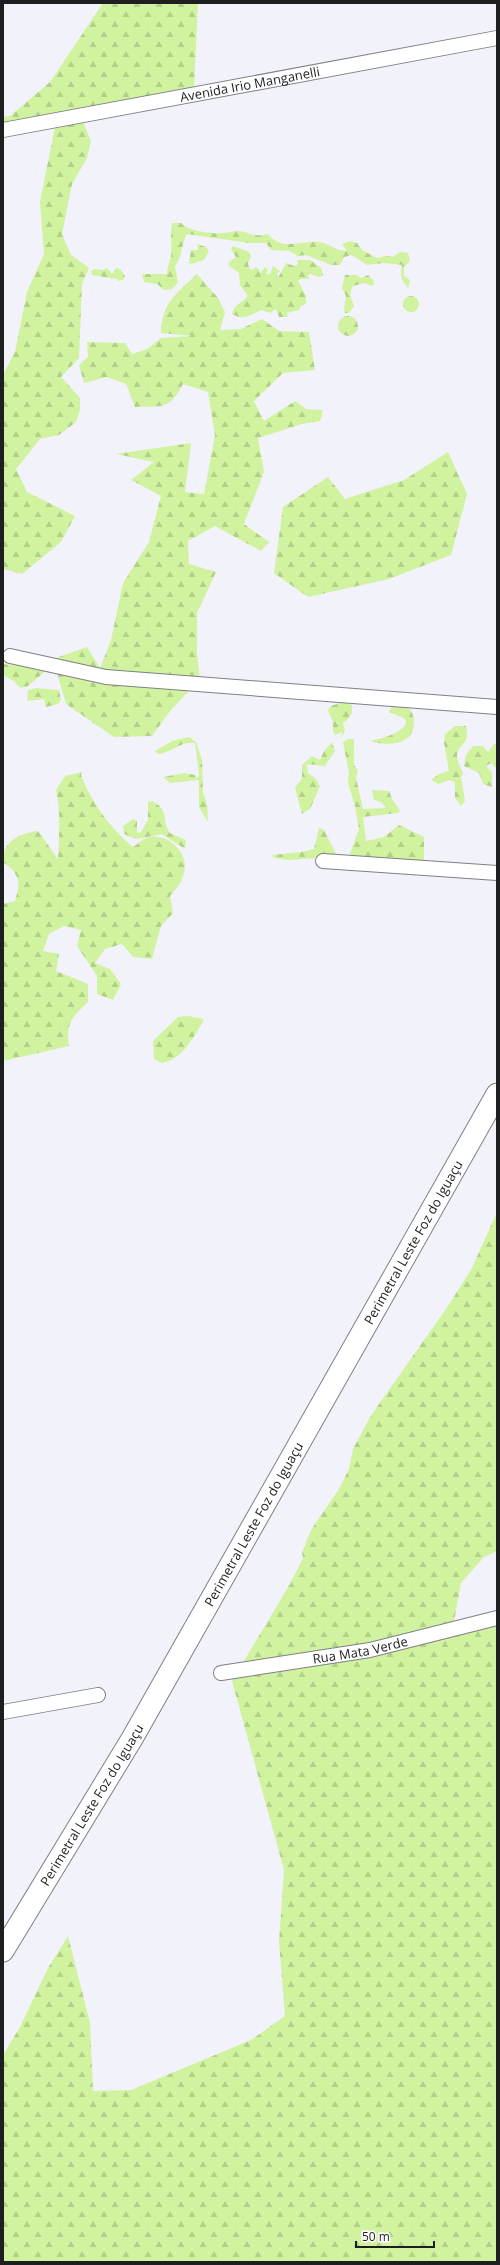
<svg xmlns="http://www.w3.org/2000/svg" width="500" height="2265" font-family="'Open Sans',sans-serif">
<style>
.forest{fill:url(#forest-firs)}
.lines{fill:none;stroke-linecap:round;stroke-linejoin:round}
.minor-casing{stroke:#7e8086;stroke-width:16}
.highway-casing{stroke:#7e8086;stroke-width:23}
.minor{stroke:#fff;stroke-width:14}
.highway{stroke:#fff;stroke-width:21}
.labels{text-anchor:middle;stroke-width:3.5;stroke-linejoin:round;paint-order:stroke}
.street-label{font-size:13px;fill:#1d1e20;stroke:#fff}
</style>
<defs>
<pattern id="forest-firs" width="22" height="20" patternUnits="userSpaceOnUse"><rect width="22" height="20" fill="#d1f3a0"/><path d="M5 1l3.5 6h-7zM16 11l3.5 6h-7z" fill="#b3d08a"/></pattern>
</defs>
<rect width="100%" height="100%" fill="#f1f2fa"/>
<!-- forest -->
<path class="forest" d="M 103,3 L 198,3 L 194,88 L 3,126 L 3,117 L 10,116 L 50,82 Z
M 83,122 L 91,141 L 87,158 L 72,184 L 62,234 L 71,255 L 89,268 L 82,284 L 79,358 L 61,377 L 80,398 L 80,410 L 76,422 L 59,435 L 40,439 L 16,469 L 27,492 L 75,516 L 61,542 L 22,574 L 3,569 L 3,375 L 15,352 L 27,292 L 44,254 L 40,202 L 55,127 Z
M 172,223 L 181,223 C 188,231 211,234 222,233 C 228,233 233,231 238,231 C 252,232 250,238 268,234 C 284,254 305,237 324,243 C 332,246 337,251 347,251 L 342,244 L 350,241 L 357,243 L 362,250 L 377,258 L 385,256 L 393,257 L 400,252 L 408,253 L 410,261 L 404,267 L 404,276 L 410,280 L 408,288 C 401,280 400,275 402,265 L 384,263 L 367,265 L 352,255 L 344,257 L 340,265 L 331,265 L 306,255 L 298,256 L 289,251 L 271,250 L 266,243 L 249,243 L 187,234 C 181,245 183,256 175,266 L 178,283 L 172,289 L 164,290 L 157,284 L 144,282 L 142,274 L 167,274 C 167,267 170,262 171,256 C 172,244 170,234 172,223 Z
M 197,244 L 206,247 L 209,251 L 204,260 L 191,264 L 189,263 L 191,250 L 198,250 Z
M 233,246 L 249,252 L 251,256 L 248,263 L 249,268 L 252,270 L 256,267 L 259,269 L 260,273 L 265,267 L 268,270 L 266,274 L 270,274 L 273,266 L 280,271 L 277,274 L 278,278 L 286,263 L 294,266 L 298,265 L 297,260 L 310,260 L 321,268 L 323,275 L 319,277 L 311,274 L 307,276 L 310,279 L 301,279 L 298,281 L 306,296 L 306,304 L 301,306 L 299,310 L 287,313 L 288,317 L 279,317 L 276,309 L 270,313 L 261,310 C 250,315 244,321 232,314 C 234,304 242,303 248,296 L 240,285 L 239,273 L 229,266 L 229,262 L 236,257 L 231,249 Z
M 107,268 L 112,274 L 116,268 L 120,269 L 125,276 L 123,280 L 118,281 L 117,279 C 107,278 101,276 92,275 L 91,271 L 95,269 L 103,270 Z
M 197,274 L 218,298 L 225,312 L 220,330 L 241,329 L 262,319 L 279,331 L 309,332 L 315,370 L 283,373 L 254,401 L 264,421 L 295,401 L 306,409 L 323,410 L 320,421 L 302,424 L 258,438 L 264,472 L 244,524 L 269,542 L 261,551 L 215,526 L 188,541 L 189,564 L 216,572 L 197,613 L 197,654 L 200,679 L 170,711 L 152,736 L 114,737 L 66,704 L 53,659 L 87,647 L 100,668 L 111,640 L 123,583 L 149,542 L 161,496 L 131,480 L 154,462 L 116,454 L 191,443 L 185,492 L 204,494 L 215,435 L 208,392 L 183,384 C 169,410 163,406 135,407 L 126,384 L 107,377 L 84,383 L 79,365 L 88,357 L 87,342 L 125,343 L 132,354 L 147,349 L 161,338 L 193,336 L 161,333 C 162,302 176,294 197,274 Z
M 345,275 L 357,275 L 361,278 L 368,275 L 374,281 L 373,286 L 364,283 L 353,286 L 350,294 L 354,306 L 349,313 L 345,313 L 344,308 L 346,296 L 342,288 Z
M403 304a8 8 0 1 1 16 0a8 8 0 1 1-16 0Z
M338 326a10 10 0 1 1 20 0a10 10 0 1 1-20 0Z
M 448,452 L 467,494 L 451,555 L 389,579 L 308,597 L 274,573 L 283,507 L 328,477 L 345,499 L 404,480 Z
M 3,664 L 48,669 L 28,686 L 20,688 L 14,681 L 3,675 Z
M 36,688 L 59,690 L 61,700 L 58,704 L 46,707 L 44,699 L 27,701 L 28,690 Z
M 343,702 L 352,705 C 353,714 350,718 343,723 L 345,731 L 341,738 L 342,732 L 335,735 L 333,731 L 333,722 L 328,710 L 331,706 Z
M 395,706 L 406,706 C 412,711 414,715 414,722 C 414,745 390,746 373,742 L 371,741 C 383,738 396,735 405,726 L 406,721 L 404,718 L 389,712 L 391,708 Z
M 455,726 L 466,726 C 471,746 457,743 457,756 C 457,762 462,769 463,775 L 461,776 L 465,801 L 461,806 L 455,798 L 455,782 L 449,780 L 438,784 L 431,780 L 439,774 L 449,771 L 444,743 L 445,734 Z
M 189,737 L 196,742 L 202,760 L 203,792 L 207,804 L 208,822 L 199,807 L 199,780 L 170,783 L 163,777 L 185,773 L 195,775 L 197,779 L 199,775 L 195,743 C 180,741 172,753 158,754 L 155,751 L 172,741 Z
M 348,739 L 354,739 L 354,765 L 358,770 L 356,778 L 363,809 L 386,808 L 381,802 L 374,800 L 372,790 L 389,791 L 393,801 L 400,810 L 398,813 L 363,817 L 366,841 L 384,837 L 399,825 L 424,837 L 424,863 L 349,856 L 359,829 L 355,806 L 348,783 L 349,773 L 343,742 Z
M 332,742 L 335,751 L 325,766 L 307,764 L 308,773 L 315,778 L 320,786 L 310,809 L 302,814 L 295,788 L 302,778 L 302,765 L 312,756 L 320,760 L 324,751 Z
M 494,744 L 497,744 L 497,769 L 491,763 L 486,766 L 492,772 L 492,787 L 483,784 L 479,773 L 464,766 L 466,755 L 473,746 L 483,746 L 488,752 Z
M 82,772 L 81,775 C 91,802 111,829 133,847 C 137,845 141,840 146,838 C 163,831 185,848 185,866 C 185,878 177,888 170,896 L 173,913 L 161,926 L 152,959 L 133,957 L 122,944 L 105,949 L 95,963 L 110,969 L 121,984 L 113,1000 L 97,994 L 97,976 L 77,946 L 81,930 L 64,926 L 49,934 L 43,951 L 59,954 L 56,971 L 88,984 L 88,1002 C 71,1019 66,1022 69,1046 L 3,1061 L 3,904 L 15,901 C 21,882 20,874 3,862 C 3,840 19,834 38,831 L 58,859 C 59,837 61,811 56,790 L 65,776 Z
M 152,801 C 170,810 161,821 170,833 L 186,840 L 185,849 L 162,834 L 136,839 L 124,834 L 123,826 L 133,819 L 137,821 L 137,833 L 141,832 L 148,820 L 148,802 Z
M 319,828 L 324,830 L 336,854 L 333,857 L 288,860 L 274,858 L 272,855 L 301,852 L 314,849 Z
M 186,1016 L 204,1019 C 194,1037 183,1059 162,1063 L 154,1059 L 153,1041 L 178,1017 Z
M 497,1212 L 497,1551 L 484,1557 L 461,1583 L 453,1627 L 497,1618 L 497,2262 L 3,2262 L 3,2055 L 20,2027 L 48,1968 L 68,1936 L 90,2023 L 93,2091 L 131,2090 L 251,2040 L 285,2016 L 279,1942 L 284,1870 L 232,1681 L 290,1584 L 303,1558 L 302,1553 L 311,1530 L 339,1489 L 349,1469 L 353,1449 L 370,1417 L 448,1306 L 471,1270 Z"/>
<g class="lines">
<!-- minor casing -->
<g class="minor-casing">
<g id="minor">
<path id="s1" d="M 3,130 L 497,38"/>
<path d="M 10,656 L 106,677 L 497,707"/>
<path d="M 323,861 L 497,873"/>
<path id="s2" d="M 221,1673 L 370,1650 L 497,1618"/>
<path d="M 3,1712 L 98,1695"/>
</g>
</g>
<!-- highway casing -->
<g class="highway-casing">
<g id="highway">
<path id="s3" d="M 3,1951 L 133,1737 L 497,1094"/>
</g>
</g>
<!-- minor -->
<use href="#minor" class="minor"/>
<!-- highway -->
<use href="#highway" class="highway"/>
</g>
<g class="labels">
<!-- street labels -->
<g class="street-label">
<text dy="5" stroke="none"><textPath href="#s1" startOffset="251">Avenida Irio Manganelli</textPath></text>
<text dy="5" stroke="none"><textPath href="#s3" startOffset="819">Perimetral Leste Foz do Iguaçu</textPath></text>
<text dy="5" stroke="none"><textPath href="#s3" startOffset="495">Perimetral Leste Foz do Iguaçu</textPath></text>
<text dy="5" stroke="none"><textPath href="#s2" startOffset="141">Rua Mata Verde</textPath></text>
<text dy="5" stroke="none"><textPath href="#s3" startOffset="171">Perimetral Leste Foz do Iguaçu</textPath></text>
</g>
</g>
<!-- border -->
<rect width="500" height="2265" fill="none" stroke="#1d1e20" stroke-width="8"/>
<!-- scale -->
<path d="M356 2241v6h78v-6" fill="none" stroke="#1d1e20" stroke-width="2"/>
<text x="362" y="2241" font-size="12" fill="#1d1e20" stroke="#ffffff" stroke-width="3" paint-order="stroke">50 m</text>
</svg>
